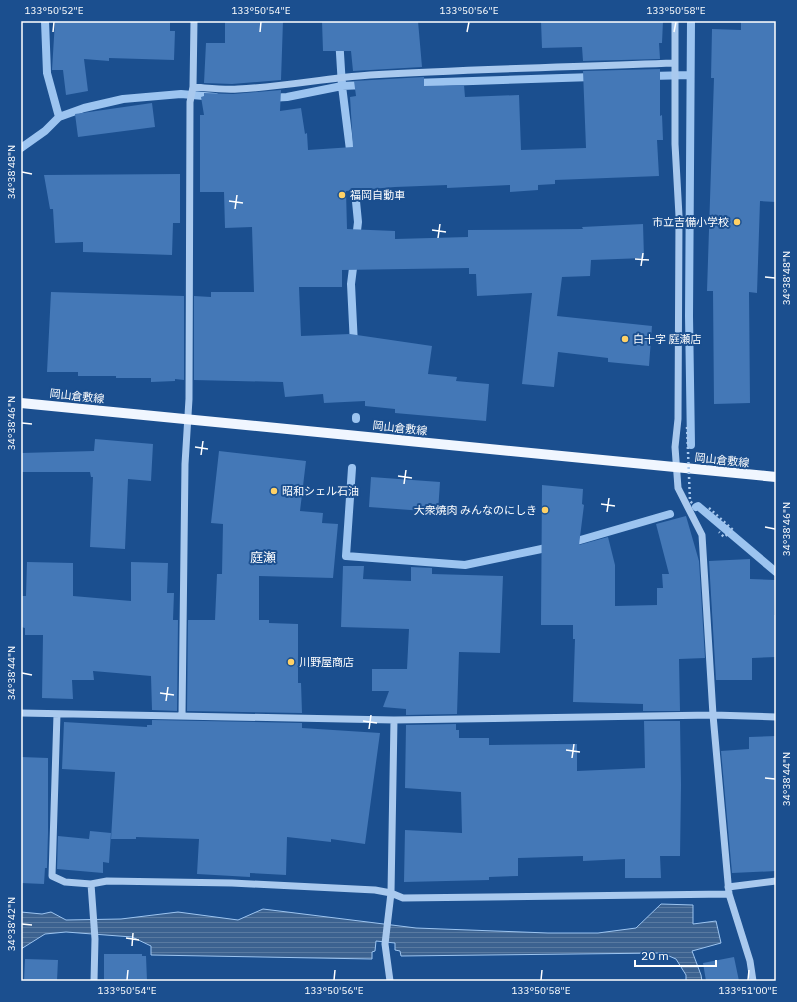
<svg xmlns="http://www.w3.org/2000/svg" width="797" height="1002" font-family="'IBM Plex Sans','Noto Sans JP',sans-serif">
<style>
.water{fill:url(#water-rules);stroke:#9cc4f0}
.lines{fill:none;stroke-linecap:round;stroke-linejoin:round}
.stream{stroke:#9cc4f0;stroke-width:8}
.building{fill:#4478b7}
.path{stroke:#a9c9ee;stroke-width:2.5;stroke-dasharray:2 3;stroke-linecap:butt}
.minor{stroke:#a9c9ee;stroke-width:7}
.major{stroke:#f0f6ff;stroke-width:10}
.path-bridge{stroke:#a9c9ee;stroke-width:2.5;stroke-dasharray:2 3;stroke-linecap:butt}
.ticks{fill:none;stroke:#fff;stroke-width:1.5}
.poi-dot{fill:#ffd166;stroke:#1b4f8f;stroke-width:1.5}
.labels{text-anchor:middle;stroke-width:4;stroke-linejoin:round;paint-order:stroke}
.poi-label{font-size:11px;fill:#fff;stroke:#1b4f8f;text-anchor:start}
.street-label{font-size:11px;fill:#fff;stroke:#1b4f8f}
.quarter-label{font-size:13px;fill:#fff;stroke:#1b4f8f}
.neatline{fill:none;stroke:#fff;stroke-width:1.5}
.ticks-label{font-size:10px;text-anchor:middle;fill:#fff}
</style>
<defs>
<pattern id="water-rules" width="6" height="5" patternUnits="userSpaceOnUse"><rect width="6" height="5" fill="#3c6290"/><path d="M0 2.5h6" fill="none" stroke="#597aa1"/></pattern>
</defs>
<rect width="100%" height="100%" fill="#1b4f8f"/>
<!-- water -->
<path class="water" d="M 661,904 L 693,905 L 693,924 L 716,921 L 721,943 L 692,951 L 701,975 L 702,981 L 686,981 L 686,975 L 676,959 L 662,953 L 401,956 L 400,951 L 395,950 L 395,943 L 376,941 L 375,951 L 372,952 L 372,959 L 151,955 L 151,946 L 132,937 L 66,932 L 45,934 L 21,949 L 21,912 L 42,914 L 51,912 L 66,920 L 121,919 L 178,912 L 238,920 L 263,909 L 416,928 L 548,933 L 598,933 L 636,928 Z"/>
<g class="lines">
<!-- stream -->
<path class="stream" d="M 338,21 L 342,86 L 351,158
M 651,76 L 690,75
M 413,83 L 593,77
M 270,98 L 287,97 L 342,86 L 365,85
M 59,117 L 84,108 L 123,99 L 181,94 L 215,97
M 21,148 L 45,131 L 59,117 L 47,73 L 45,21
M 354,181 L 358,222 L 356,239
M 354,260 L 351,284 L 354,345
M 356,419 L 356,417
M 691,445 L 689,316 L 691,21
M 352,468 L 346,556 L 465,565 L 551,547
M 696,507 L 698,506 L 776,572
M 570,543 L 670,514"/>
</g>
<!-- building -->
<path class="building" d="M 55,21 L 170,21 L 170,31 L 175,31 L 174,60 L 109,58 L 109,61 L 84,59 L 88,91 L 66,95 L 63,70 L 52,70 Z
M 225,21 L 283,21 L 281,80 L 232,84 L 204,83 L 206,43 L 225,43 Z
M 322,21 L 418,21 L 422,67 L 353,71 L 351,51 L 323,51 Z
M 541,21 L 663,21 L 662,43 L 659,43 L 660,59 L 583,61 L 582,47 L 542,48 Z
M 741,21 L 776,21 L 776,202 L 760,201 L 757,293 L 749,292 L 750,403 L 714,404 L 713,291 L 707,291 L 714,78 L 711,78 L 712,29 L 741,30 Z
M 660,69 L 660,116 L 662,115 L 663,140 L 657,140 L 659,176 L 555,180 L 555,184 L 538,185 L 538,190 L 510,192 L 510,185 L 447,188 L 447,185 L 395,187 L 346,191 L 347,229 L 395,231 L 395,239 L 468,237 L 468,230 L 583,229 L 582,227 L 643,224 L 644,258 L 591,260 L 590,276 L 562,277 L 557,316 L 652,326 L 649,366 L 608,362 L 608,358 L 558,352 L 554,387 L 522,384 L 532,293 L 477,296 L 476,274 L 469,274 L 469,268 L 342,270 L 342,287 L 299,287 L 301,336 L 350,334 L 432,346 L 428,374 L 457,377 L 456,381 L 489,384 L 486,421 L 395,413 L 395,409 L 365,406 L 365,401 L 324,403 L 323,394 L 285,397 L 283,382 L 194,380 L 194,296 L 211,297 L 211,292 L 254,292 L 252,227 L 225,228 L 224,192 L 200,192 L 200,115 L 204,115 L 201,97 L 204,96 L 204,93 L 233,94 L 281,90 L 280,111 L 301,108 L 305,134 L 307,133 L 308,150 L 353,147 L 350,97 L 356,96 L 354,81 L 424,77 L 424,86 L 464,85 L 465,97 L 519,95 L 521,150 L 586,148 L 583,71 Z
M 152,103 L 155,127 L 78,137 L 75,114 Z
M 180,174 L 180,223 L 173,223 L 172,255 L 83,252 L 83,242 L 55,243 L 53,209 L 50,209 L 44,175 Z
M 51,292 L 184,296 L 184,380 L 175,379 L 175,381 L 151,382 L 151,378 L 116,378 L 116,376 L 78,376 L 78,372 L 47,372 Z
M 95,439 L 153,444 L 151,481 L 128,479 L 125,549 L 90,547 L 93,477 L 91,477 L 90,472 L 21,472 L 21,453 L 94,451 Z
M 219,451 L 306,461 L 300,511 L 323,513 L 322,523 L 338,524 L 333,578 L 259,576 L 259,620 L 269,620 L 269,623 L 298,624 L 298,683 L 301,683 L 302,713 L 187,711 L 188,620 L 215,620 L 217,574 L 222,574 L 223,524 L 211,523 Z
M 371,477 L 440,482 L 438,512 L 369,507 Z
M 542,485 L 583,489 L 582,504 L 584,505 L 579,545 L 608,537 L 615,565 L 615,606 L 657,605 L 657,588 L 663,588 L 662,574 L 669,574 L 656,524 L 686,516 L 699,561 L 705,658 L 679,659 L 680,711 L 643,711 L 643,704 L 573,702 L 575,639 L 573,639 L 573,625 L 541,625 Z
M 750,559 L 750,579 L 775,580 L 774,615 L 776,615 L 776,657 L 752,658 L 752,680 L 716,680 L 709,561 Z
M 27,562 L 73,563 L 73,596 L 131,601 L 131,562 L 168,563 L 167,593 L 174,593 L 173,620 L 178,620 L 177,711 L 152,710 L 151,676 L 93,671 L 94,680 L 72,680 L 73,699 L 42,698 L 43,635 L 25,635 L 25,628 L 21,627 L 21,596 L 26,596 Z
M 343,566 L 364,566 L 363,579 L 411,581 L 411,567 L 432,568 L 432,574 L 503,576 L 500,653 L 459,652 L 457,714 L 406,715 L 406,709 L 383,707 L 389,691 L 372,691 L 372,669 L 407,669 L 409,629 L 341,627 Z
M 152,720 L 302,723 L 302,728 L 380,733 L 365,844 L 331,839 L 331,842 L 287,837 L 286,875 L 250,873 L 250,877 L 197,874 L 199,839 L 136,837 L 136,839 L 111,839 L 115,772 L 62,769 L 64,722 L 147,727 L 147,725 L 152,725 Z
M 644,721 L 680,721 L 681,785 L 680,856 L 660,856 L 661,878 L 625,878 L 625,859 L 583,861 L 583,856 L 518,858 L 518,876 L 489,877 L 489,880 L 404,882 L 405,830 L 462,833 L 461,792 L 405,788 L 406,725 L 456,724 L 456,730 L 459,730 L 459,738 L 489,738 L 489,745 L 577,744 L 577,771 L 645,768 Z
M 776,736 L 776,871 L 732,873 L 721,751 L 749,749 L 749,737 Z
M 21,757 L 48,758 L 48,833 L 47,868 L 45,868 L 44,884 L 21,883 Z
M 90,831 L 111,833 L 109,863 L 103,862 L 103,873 L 57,869 L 58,836 L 89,839 Z
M 104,954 L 142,954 L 142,956 L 146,956 L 147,981 L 104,981 Z
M 734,957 L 739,981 L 706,981 L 703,963 Z
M 25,959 L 58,960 L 57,981 L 24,981 Z"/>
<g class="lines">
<!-- path -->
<path class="path" d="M 709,508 L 733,530 L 724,537 L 719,532"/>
<!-- minor -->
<path class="minor" d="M 675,21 L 675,144 L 679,216 L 678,419 L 675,447 L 678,488 L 702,535 L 713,715 L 729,894 L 750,961 L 753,981
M 193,87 C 208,88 223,90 238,89 C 283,87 326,78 370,75 C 472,69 573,67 675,63
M 21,713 L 394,720 L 713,715 L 776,717
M 57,714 L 52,876 L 65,882 L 91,884 L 95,939 L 94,981
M 182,716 L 185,464 L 189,399 L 190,102 L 193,87 L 194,21
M 91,884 L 107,881 L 232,883 L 375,890 L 391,893 L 403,898 L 729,894
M 728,887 L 776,881
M 390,981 L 385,944 L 391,893 L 394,720"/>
<!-- major -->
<path class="major" d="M 21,403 L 776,477"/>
<!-- path-bridge -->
<path class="path-bridge" d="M 687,427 L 690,501 L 693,504"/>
</g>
<!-- ticks -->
<path class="ticks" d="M 53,32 L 54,22M 260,32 L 261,22M 467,32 L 469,22M 674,32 L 676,22M 22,172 L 32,174M 229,201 L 243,203M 235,209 L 237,195M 432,230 L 446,232M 438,238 L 440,224M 635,259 L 649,260M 641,266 L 643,253M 765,277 L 775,278M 22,423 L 32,424M 195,447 L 208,449M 201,455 L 203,441M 398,476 L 412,478M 404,484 L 406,470M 601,504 L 615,506M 607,512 L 609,498M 765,527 L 775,529M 22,673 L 32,675M 160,693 L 174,695M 166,701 L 168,687M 363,721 L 377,723M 369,729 L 371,715M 566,750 L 580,752M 572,758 L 574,744M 765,778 L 775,779M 22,924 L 32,925M 126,938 L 139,940M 132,946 L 133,933M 127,980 L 128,970M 334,980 L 335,970M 541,980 L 542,970M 748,980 L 749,970"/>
<!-- markers -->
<g class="poi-dot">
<circle cx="342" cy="195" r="4"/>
<circle cx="737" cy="222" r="4"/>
<circle cx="625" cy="339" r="4"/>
<circle cx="274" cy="491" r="4"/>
<circle cx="545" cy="510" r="4"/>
<circle cx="291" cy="662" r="4"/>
</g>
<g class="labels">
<!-- poi labels -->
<g class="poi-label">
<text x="350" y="199">福岡自動車</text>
<text x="729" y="226" text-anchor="end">市立吉備小学校</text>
<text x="633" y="343">白十字 庭瀬店</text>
<text x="282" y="495">昭和シェル石油</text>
<text x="537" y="514" text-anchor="end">大衆焼肉 みんなのにしき</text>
<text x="299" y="666">川野屋商店</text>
</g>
<!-- street labels -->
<g class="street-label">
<text transform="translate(77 396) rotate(6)" y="4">岡山倉敷線</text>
<text transform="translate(400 428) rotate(6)" y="4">岡山倉敷線</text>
<text transform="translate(722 460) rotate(6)" y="4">岡山倉敷線</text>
</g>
<!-- quarter labels -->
<g class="quarter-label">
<text x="263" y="562">庭瀬</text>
</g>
</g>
<!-- border -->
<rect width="797" height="1002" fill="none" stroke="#1b4f8f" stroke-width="44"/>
<!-- scale -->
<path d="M635 960v6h81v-6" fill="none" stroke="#ffffff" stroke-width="2"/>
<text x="641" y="960" font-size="12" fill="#ffffff" stroke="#1b4f8f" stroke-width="3" paint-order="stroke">20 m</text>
<rect x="22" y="22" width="753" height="958" class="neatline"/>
<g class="ticks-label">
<text x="54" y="14">133°50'52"E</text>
<text x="261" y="14">133°50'54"E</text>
<text x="469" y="14">133°50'56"E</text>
<text x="676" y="14">133°50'58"E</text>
<text transform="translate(11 172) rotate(-90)" y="4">34°38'48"N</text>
<text transform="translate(786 278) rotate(-90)" y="4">34°38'48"N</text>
<text transform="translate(11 423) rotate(-90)" y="4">34°38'46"N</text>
<text transform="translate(786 529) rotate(-90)" y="4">34°38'46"N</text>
<text transform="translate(11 673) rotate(-90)" y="4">34°38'44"N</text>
<text transform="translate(786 779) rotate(-90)" y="4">34°38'44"N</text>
<text transform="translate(11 924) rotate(-90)" y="4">34°38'42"N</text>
<text x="127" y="994">133°50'54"E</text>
<text x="334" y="994">133°50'56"E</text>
<text x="541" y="994">133°50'58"E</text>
<text x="748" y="994">133°51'00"E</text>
</g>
</svg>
